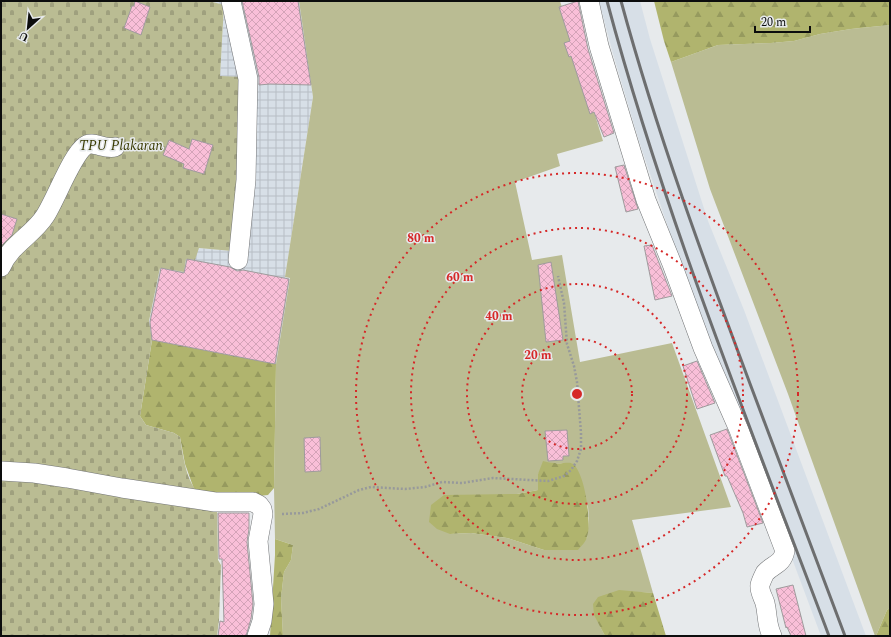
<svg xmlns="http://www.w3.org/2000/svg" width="891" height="637" font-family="Spectral,serif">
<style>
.industrial{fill:url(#industrial-grid)}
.built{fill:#d7dfe7}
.grass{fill:#babc93;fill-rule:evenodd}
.forest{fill:url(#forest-firs)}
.cemetery{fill:url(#cemetery-stones)}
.building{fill:url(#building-cross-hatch);stroke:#9e9b9c}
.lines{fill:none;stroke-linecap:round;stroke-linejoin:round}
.minor-casing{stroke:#727476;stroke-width:20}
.path{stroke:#97999b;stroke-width:2.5;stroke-dasharray:2 2;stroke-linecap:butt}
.minor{stroke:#fff;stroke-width:19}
.rail{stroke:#6d6e6f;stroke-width:3}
.ring{fill:none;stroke:#d62828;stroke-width:2;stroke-dasharray:2 4}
.labels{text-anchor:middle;stroke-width:3;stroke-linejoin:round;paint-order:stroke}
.park-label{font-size:14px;font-style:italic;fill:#393a01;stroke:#e7eaec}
.centre{fill:#d62828;stroke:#e7eaec;stroke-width:2}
.ring-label{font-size:12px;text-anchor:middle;font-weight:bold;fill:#d62828;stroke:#e7eaec;stroke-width:3;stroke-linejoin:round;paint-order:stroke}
</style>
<defs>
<pattern id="industrial-grid" width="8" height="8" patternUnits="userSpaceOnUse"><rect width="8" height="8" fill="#d7dfe7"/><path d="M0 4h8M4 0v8" fill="none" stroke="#b7bec5"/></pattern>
<pattern id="forest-firs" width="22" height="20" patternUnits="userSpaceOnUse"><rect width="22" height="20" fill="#b0b46e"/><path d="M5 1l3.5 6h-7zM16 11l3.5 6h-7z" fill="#969a5e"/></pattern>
<pattern id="cemetery-stones" width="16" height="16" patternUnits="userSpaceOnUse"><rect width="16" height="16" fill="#babc93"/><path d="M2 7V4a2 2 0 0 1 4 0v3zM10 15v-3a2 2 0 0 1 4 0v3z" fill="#9fa07e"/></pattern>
<pattern id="building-cross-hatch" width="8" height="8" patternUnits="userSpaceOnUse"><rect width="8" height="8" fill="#f9bfd8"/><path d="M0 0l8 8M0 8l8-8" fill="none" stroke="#d4a3b8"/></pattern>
</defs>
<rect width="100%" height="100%" fill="#e7eaec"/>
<!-- industrial -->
<path class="industrial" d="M 209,1 L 299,1 L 313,97 L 285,277 L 290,278 L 276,364 L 152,340 L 149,321 L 160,268 L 186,259 L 199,248 L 232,251 L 242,77 L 220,77 L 224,5 Z"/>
<!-- built -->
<path class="built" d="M 599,1 L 640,1 L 650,39 L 708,221 L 744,310 L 866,636 L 821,636 L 669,230 L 639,141 L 612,50 Z"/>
<!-- grass -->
<path class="grass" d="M 299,1 L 560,1 L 603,141 L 557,154 L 560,166 L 515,182 L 532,260 L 562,255 L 580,362 L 672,343 L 731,507 L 632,520 L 653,593 L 637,592 L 600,626 L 605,636 L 283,636 L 281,598 L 284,572 L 291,560 L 293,545 L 275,539 L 274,488 L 276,364 L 290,278 L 285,277 L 313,97 ZM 553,463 L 571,463 L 588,507 L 589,519 L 587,538 L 544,550 L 507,538 L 471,533 L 450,534 L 517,494 L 538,490 L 538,474 Z
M 890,25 L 890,608 L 887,610 L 876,636 L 875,636 L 788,394 L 710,189 L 671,62 L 718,45 L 771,43 L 794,41 L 820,34 L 851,29 Z"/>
<!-- forest -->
<path class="forest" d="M 654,1 L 829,1 L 830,2 L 834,1 L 890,1 L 890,25 L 851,29 L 820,34 L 794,41 L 771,43 L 718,45 L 671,62 L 664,41 Z
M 152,340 L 276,364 L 274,488 L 268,495 L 250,497 L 203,496 L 194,489 L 185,464 L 180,437 L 174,433 L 146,425 L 140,416 Z
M 543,461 C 547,462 551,463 555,463 C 560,464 567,462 571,463 C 585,468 592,525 587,537 C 586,542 581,546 578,550 L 544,550 L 507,538 L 471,533 L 450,534 L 437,529 L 429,522 L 431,505 L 444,495 L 517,494 L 538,490 L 538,474 Z
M 275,539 L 293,545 L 291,560 L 284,572 L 281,598 L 283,636 L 270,636 L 275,555 Z
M 619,590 L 653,593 L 666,636 L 605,636 L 594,615 L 593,604 L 598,597 Z
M 890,608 L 890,636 L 876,636 L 887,610 Z"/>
<!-- cemetery -->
<path class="cemetery" d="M 1,1 L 209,1 L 224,5 L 220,76 L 243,77 L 232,251 L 199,248 L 195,260 L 186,259 L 184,272 L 160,268 L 149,321 L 152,340 L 140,416 L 146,425 L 174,433 L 180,437 C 183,454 186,486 202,495 C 206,498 212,498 217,498 L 218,560 L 221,565 L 219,620 L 217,636 L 1,636 Z"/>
<!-- building -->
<path class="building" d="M 135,1 L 150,7 L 141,35 L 124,28 L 132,6 L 134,6 Z
M 242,1 L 298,1 L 311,85 L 270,84 L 259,85 L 259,77 Z
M 578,1 L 588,49 L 614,133 L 604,137 L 594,112 L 590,114 L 571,56 L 569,57 L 564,43 L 570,41 L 559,7 Z
M 192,139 L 213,145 L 204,174 L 183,168 L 184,164 L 163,155 L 169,140 L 189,149 Z
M 624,165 L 638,209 L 626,212 L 615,167 Z
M 1,214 L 17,219 L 12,235 L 1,246 Z
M 652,245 L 672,296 L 655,300 L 644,246 Z
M 187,259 L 230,267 L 237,271 L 243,270 L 289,279 L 275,364 L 152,340 L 150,322 L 161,268 L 184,273 Z
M 551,262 L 563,340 L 546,342 L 538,265 Z
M 697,361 L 715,403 L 697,409 L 683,366 Z
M 727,429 L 729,434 L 763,523 L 747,527 L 743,513 L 727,476 L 725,476 L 710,435 Z
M 567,430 L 569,456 L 563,456 L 563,460 L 548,461 L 545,431 Z
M 320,437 L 321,471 L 305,472 L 304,438 Z
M 218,513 L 249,513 L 249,529 L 247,542 L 253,604 L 251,619 L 246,636 L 218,636 L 220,621 L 224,622 L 222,559 L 219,559 Z
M 793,585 L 806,636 L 791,636 L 787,627 L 786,628 L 776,589 Z"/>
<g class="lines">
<!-- minor casing -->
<g class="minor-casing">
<path id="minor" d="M 231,1 L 248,79 L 246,180 L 238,260
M 589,1 L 599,46 L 646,200 L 672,264 L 703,348 L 739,430 L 785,551 C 782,565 773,564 765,573 C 763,577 761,581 760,585 C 759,591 763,597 765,603 C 768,615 766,623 772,636
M 1,267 C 10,245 33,235 45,216 C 56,199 72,155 85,146 C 92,140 105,150 115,147
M 1,471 L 34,473 L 67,478 L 122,488 L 215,502 L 253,502 L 259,505 L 262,509 L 263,514 L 258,541 L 264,604 L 262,621 L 257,636"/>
</g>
<!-- path -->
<path class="path" d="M 282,514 L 303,513 L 319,509 L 359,490 L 371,487 L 405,489 L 425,487 L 442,482 L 462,483 L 493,478 L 548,481 L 564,476 L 571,470 L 577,461 L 581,449 L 581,433 L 577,382 L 574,366 L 567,344 L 564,303 L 558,276"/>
<!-- minor -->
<use href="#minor" class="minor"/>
<!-- rail -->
<path class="rail" d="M 607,1 C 665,218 750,426 829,636
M 621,1 C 657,133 704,261 752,389 C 783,471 814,554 845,636"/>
</g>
<!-- distance rings -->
<g class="ring">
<circle cx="577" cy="394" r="55"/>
<circle cx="577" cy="394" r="110"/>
<circle cx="577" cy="394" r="166"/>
<circle cx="577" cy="394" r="221"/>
</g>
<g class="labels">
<!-- park labels -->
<g class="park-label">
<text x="121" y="150">TPU Plakaran</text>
</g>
</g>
<circle cx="577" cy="394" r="6" class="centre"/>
<g class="ring-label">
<text x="421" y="242">80 m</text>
<text x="460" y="281">60 m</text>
<text x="499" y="320">40 m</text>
<text x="538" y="359">20 m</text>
</g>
<!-- border -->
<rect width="891" height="637" fill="none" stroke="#0c0d0d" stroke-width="4"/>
<!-- north arrow -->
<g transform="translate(28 28) rotate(207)" stroke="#e7eaec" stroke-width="3" paint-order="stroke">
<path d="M0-3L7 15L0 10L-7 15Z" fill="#0c0d0d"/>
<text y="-6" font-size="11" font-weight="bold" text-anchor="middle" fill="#0c0d0d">U</text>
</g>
<!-- scale -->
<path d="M755 26v6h55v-6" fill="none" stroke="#0c0d0d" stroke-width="2"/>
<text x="761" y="26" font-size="12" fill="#0c0d0d" stroke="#e7eaec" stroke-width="3" paint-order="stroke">20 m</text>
</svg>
